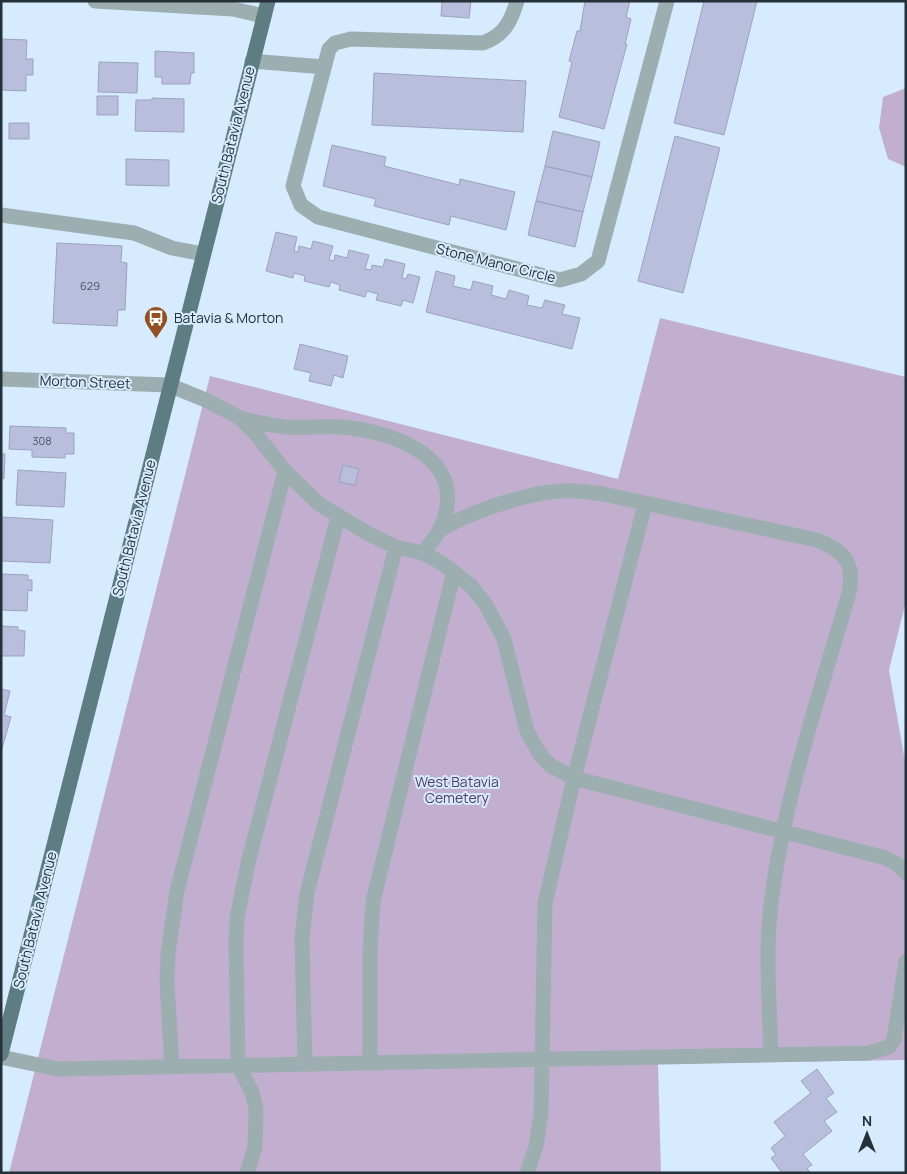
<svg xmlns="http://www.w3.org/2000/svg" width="907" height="1174" font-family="Manrope,sans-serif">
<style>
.green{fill:#c2afd0}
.building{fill:#b8bedc;stroke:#9ca1bf}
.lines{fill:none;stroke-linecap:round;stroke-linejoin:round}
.minor{stroke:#9daeb1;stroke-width:15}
.major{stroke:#5e7d83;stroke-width:15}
.labels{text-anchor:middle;stroke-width:4;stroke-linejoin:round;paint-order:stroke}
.number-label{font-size:11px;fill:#4a5462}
.street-label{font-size:14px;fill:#253039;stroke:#d6ecfe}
.poi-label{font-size:14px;fill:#253039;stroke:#d6ecfe;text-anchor:start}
.park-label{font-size:14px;fill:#553968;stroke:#d6ecfe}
</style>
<rect width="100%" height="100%" fill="#d6ecfe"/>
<!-- green -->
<path class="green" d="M 906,88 L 906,167 L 888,159 L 879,128 L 883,97 Z
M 660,318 L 906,377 L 906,601 L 889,670 L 906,767 L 905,1060 L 658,1064 L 661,1173 L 9,1173 L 210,376 L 618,479 Z"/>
<!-- building -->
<path class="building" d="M 442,1 L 471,1 L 469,18 L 441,16 Z
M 585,1 L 630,1 L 626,17 L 631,19 L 625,44 L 627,44 L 604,129 L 559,117 L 572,62 L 569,61 L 577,31 L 580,31 Z
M 704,1 L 757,1 L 724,135 L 674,123 Z
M 1,39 L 27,40 L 26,59 L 33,59 L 33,75 L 26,75 L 26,91 L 1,90 Z
M 155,51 L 194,53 L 194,73 L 191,73 L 190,84 L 162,84 L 162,77 L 155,77 Z
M 99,62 L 138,63 L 137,93 L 98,92 Z
M 374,73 L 526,81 L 523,132 L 372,125 Z
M 97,96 L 118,96 L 118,115 L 97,115 Z
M 152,98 L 184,99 L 184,132 L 135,131 L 136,100 L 152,100 Z
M 9,123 L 29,123 L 29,139 L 9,139 Z
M 553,131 L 600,142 L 592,177 L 545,166 Z
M 675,136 L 720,148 L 683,293 L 638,281 Z
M 332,145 L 386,157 L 384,166 L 459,185 L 460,179 L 515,192 L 506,230 L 451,216 L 449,225 L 374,206 L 376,199 L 323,186 Z
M 126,159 L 169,160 L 169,186 L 126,185 Z
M 545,166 L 592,177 L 583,212 L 536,201 Z
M 536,201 L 583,212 L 575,247 L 528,235 Z
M 276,232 L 297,237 L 294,251 L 298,252 L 299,246 L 311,249 L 313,241 L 333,246 L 329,260 L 334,261 L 335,255 L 347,258 L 349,250 L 369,255 L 365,269 L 371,270 L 372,265 L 383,267 L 385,259 L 405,264 L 402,278 L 406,279 L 408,274 L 420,277 L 413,303 L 403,300 L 401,306 L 376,300 L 378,294 L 367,291 L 365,297 L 339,290 L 340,285 L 331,282 L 329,287 L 304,281 L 305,276 L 294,273 L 293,278 L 266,271 Z
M 57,243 L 122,246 L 121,262 L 127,263 L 125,310 L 118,310 L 117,326 L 53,323 Z
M 436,271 L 455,276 L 453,286 L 471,290 L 473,281 L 493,286 L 491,295 L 506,299 L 509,290 L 529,296 L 527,305 L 542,308 L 545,300 L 565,305 L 562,314 L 580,318 L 572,349 L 426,312 Z
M 300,344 L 348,356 L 343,378 L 334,375 L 331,386 L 309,381 L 311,373 L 294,369 Z
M 10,426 L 66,428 L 66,433 L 74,433 L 74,454 L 65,454 L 65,458 L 32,457 L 32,450 L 9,449 Z
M 1,454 L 5,454 L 4,479 L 1,478 Z
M 343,465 L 359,469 L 355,485 L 339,482 Z
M 18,470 L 66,473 L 64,507 L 16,505 Z
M 1,517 L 53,520 L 50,563 L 1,561 Z
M 1,574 L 28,575 L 28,580 L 32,580 L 32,591 L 28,590 L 27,611 L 1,610 Z
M 1,626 L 18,627 L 18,630 L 25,631 L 24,656 L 1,656 Z
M 1,689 L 10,691 L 4,715 L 11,717 L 1,752 Z
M 817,1069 L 834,1093 L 826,1098 L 837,1112 L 824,1121 L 832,1131 L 803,1154 L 812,1165 L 807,1168 L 810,1173 L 782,1173 L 771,1158 L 776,1155 L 771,1148 L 785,1136 L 774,1122 L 811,1093 L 801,1081 Z"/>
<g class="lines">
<!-- minor -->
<path class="minor" d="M 95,1 L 233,9 L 264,16
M 517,1 C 511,22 504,35 483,43 L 351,39 L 335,43 L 329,49 L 293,186 L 301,205 L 318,217 L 560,280 L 581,274 L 598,261 L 667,1
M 252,61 L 324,67
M 1,215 L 134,233 L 172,248 L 203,254
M 1,379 L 169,385 L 208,401 L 240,418 L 255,433 L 285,471 L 319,504 L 367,533 L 396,547 L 423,553 L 442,563 L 471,586 L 486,605 L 504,639 L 527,731 L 534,744 L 542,757 L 551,766 L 574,778 L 886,858 L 897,864 L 906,873
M 240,418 C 255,422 270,425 285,427 C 304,428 323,426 342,427 C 397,432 472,460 440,529 C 436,537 428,546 423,553
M 440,530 C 471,511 539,488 576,491 C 585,491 594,493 603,494 L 817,540 C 845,551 855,563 849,593 C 818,700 778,815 769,925 C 766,968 770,1012 771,1055
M 1,1057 L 58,1069 L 868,1053 L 889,1047 L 894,1039 L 906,961
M 370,1062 L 370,953 L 373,901 L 454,572
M 305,1063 L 302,939 L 307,893 L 396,547
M 172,1066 L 167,983 L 168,953 L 177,891 L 285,471
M 247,1173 L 255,1147 L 256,1109 L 252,1092 L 238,1065 L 236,942 L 237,918 L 248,863 L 338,517
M 527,1173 L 536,1146 L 541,1114 L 545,903 L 574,778 L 645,504"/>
<!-- major -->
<path class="major" d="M 1,1054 L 268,1"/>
</g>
<!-- icons -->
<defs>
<g id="bus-pin" transform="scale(1.25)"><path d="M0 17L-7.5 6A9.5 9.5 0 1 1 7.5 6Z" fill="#935022" stroke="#d6ecfe"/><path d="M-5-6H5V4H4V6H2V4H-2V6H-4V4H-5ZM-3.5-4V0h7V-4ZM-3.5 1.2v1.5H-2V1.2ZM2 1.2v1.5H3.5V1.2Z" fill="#fff"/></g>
</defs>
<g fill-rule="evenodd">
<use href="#bus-pin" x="156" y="318"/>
</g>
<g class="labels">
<!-- number labels -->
<g class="number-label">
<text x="90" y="290">629</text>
<text x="42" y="445">308</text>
</g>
<!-- street labels -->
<g class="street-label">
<text transform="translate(233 135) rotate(-76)" y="5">South Batavia Avenue</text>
<text transform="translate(496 263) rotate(14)" y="5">Stone Manor Circle</text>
<text transform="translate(85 382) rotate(2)" y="5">Morton Street</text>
<text transform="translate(134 528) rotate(-76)" y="5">South Batavia Avenue</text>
<text transform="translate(35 920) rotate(-76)" y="5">South Batavia Avenue</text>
</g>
<!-- poi labels -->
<g class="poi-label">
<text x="174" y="323">Batavia &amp; Morton</text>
</g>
<!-- park labels -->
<g class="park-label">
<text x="457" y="787">West Batavia<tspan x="457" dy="16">Cemetery</tspan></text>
</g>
</g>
<!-- border -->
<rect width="907" height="1174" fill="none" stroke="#253039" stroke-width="5"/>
<!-- north arrow -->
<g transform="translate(867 1134)" stroke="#d6ecfe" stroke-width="4" paint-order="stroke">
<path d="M0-4L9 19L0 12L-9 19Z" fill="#253039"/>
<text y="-8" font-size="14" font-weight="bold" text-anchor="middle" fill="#253039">N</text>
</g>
</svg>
